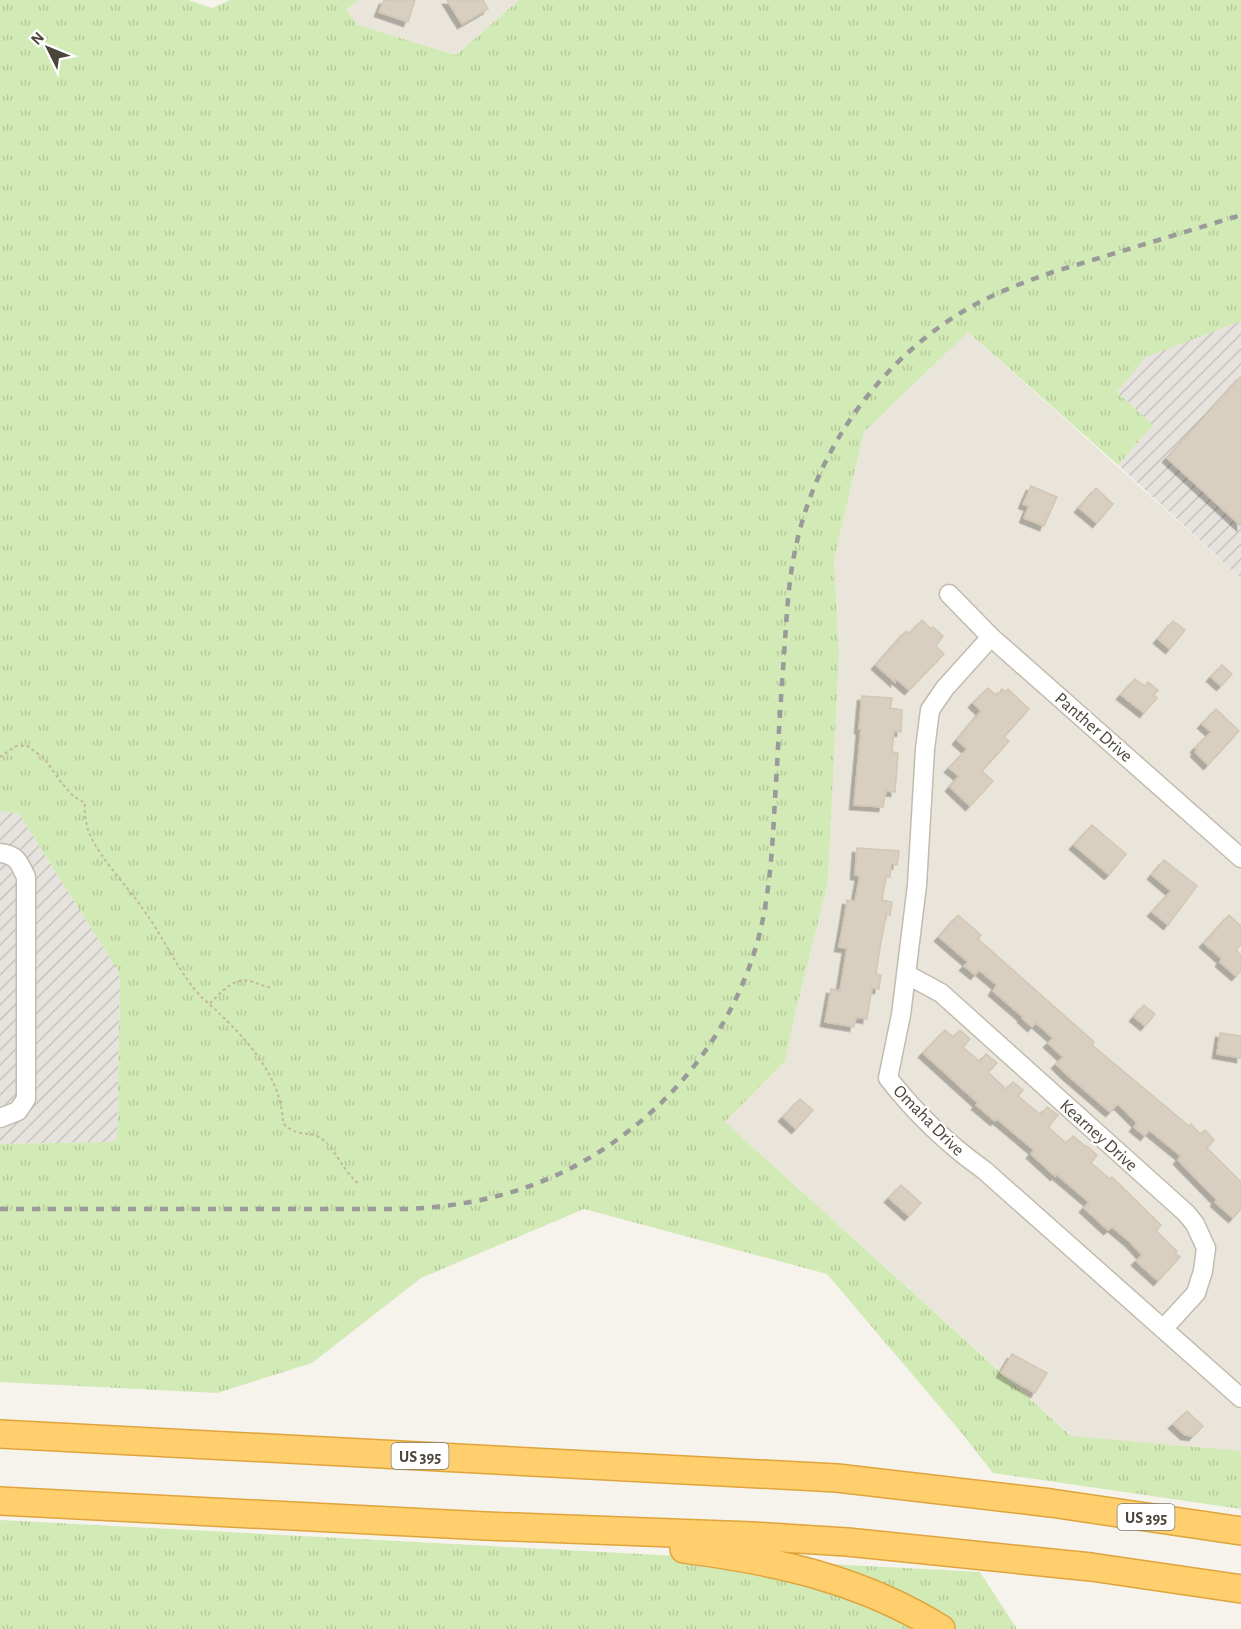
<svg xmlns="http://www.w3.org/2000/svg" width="1241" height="1629" font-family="'Alegreya Sans',sans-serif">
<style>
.residential{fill:#eae5da}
.industrial{fill:url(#industrial-furrows)}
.grass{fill:url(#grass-tufts)}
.building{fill:#d8cfc1;stroke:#d3c7b4;stroke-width:1.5;filter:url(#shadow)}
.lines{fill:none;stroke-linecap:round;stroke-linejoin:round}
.minor-casing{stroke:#c2bbae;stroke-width:21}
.highway-casing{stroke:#e0a43c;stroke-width:30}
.path{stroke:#c4b79f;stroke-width:2;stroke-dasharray:3 3;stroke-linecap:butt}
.minor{stroke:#fff;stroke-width:18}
.highway{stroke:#ffcf6e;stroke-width:27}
.rail{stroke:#9a9a9a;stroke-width:4.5;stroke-dasharray:8 8;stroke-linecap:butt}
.labels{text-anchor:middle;stroke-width:4.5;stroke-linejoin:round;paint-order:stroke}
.shield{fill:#fff;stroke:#817c74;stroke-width:1.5}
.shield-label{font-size:16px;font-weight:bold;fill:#4b4439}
.street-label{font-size:18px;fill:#4b4439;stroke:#fff}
</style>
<defs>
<pattern id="industrial-furrows" width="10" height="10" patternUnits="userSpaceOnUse" patternTransform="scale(1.5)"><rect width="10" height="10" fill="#e6e2dd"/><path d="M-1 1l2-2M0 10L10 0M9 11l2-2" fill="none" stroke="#c7c3be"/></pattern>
<pattern id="grass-tufts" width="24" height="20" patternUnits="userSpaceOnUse" patternTransform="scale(1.5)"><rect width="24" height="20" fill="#d2eab5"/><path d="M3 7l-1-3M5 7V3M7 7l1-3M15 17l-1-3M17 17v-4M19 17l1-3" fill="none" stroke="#b6ca9c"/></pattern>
<filter id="shadow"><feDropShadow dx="-4.5" dy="4.5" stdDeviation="0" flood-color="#0004"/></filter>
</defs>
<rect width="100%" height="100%" fill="#f6f3ec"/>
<!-- residential -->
<path class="residential" d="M 359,0 L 519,0 L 456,55 L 358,25 L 346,10 Z
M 968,332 L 1241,578 L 1241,1460 L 1095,1457 L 725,1122 L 785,1061 L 795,1014 L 828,883 L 839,654 L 834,559 L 864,432 Z"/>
<!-- industrial -->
<path class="industrial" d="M 1241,321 L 1241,578 L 1118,465 L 1152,425 L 1117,392 L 1146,356 Z
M 0,811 L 19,814 L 117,969 L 120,981 L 117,1139 L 112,1142 L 0,1144 Z"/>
<!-- grass -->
<path class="grass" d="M 0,0 L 188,0 L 212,8 L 230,0 L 359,0 L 346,10 L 358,25 L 456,55 L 519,0 L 1241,0 L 1241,321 L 1146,357 L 1117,392 L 1153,425 L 1118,465 L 968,332 L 864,432 L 834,559 L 839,654 L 828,883 L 795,1014 L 785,1061 L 725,1122 L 1071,1436 L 1241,1451 L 1241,1509 L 993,1473 L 956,1426 L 827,1274 L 584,1209 L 421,1278 L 312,1363 L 217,1393 L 0,1382 L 0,1144 L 112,1142 L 117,1139 L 120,981 L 117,969 L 19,814 L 0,811 Z
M 0,1520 L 980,1572 L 1017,1629 L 0,1629 Z"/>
<!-- building -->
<path class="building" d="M 384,0 L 415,0 L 408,22 L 379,12 Z
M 447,0 L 483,0 L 488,9 L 462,24 Z
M 1241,376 L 1241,526 L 1167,458 Z
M 1031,486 L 1057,497 L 1044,526 L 1024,518 L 1029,506 L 1023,504 Z
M 1096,488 L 1113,504 L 1097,523 L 1079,508 Z
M 922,620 L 931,629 L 933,627 L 943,636 L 936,646 L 944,654 L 909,690 L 895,678 L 895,682 L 876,665 L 906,631 L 909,634 Z
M 1173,621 L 1185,630 L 1170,649 L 1158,639 Z
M 1222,665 L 1232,674 L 1221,686 L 1211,677 Z
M 1135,679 L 1145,686 L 1148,682 L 1158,690 L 1154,695 L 1157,698 L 1144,713 L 1121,695 Z
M 988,688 L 997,696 L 1002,689 L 1005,692 L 1008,689 L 1029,709 L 1004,737 L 1009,741 L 982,771 L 993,781 L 970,806 L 950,787 L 959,776 L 949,768 L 967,749 L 957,740 L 981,711 L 973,703 Z
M 862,696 L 892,698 L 890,708 L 902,710 L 901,732 L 894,731 L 892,752 L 898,753 L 895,792 L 886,791 L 883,807 L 854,805 L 861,729 L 859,729 Z
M 1216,709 L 1239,731 L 1208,765 L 1195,752 L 1197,750 L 1195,748 L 1211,732 L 1202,724 Z
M 1092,825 L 1126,854 L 1109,875 L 1074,845 Z
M 857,848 L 899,851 L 897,865 L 891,864 L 890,877 L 886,877 L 882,900 L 892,902 L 890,915 L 886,914 L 879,954 L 876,974 L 881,975 L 879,989 L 872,988 L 867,1019 L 856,1017 L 854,1027 L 825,1022 L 831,989 L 840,991 L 847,948 L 839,947 L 845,914 L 847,900 L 855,901 L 860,876 L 855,875 Z
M 1164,860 L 1197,886 L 1168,925 L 1152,912 L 1171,891 L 1152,875 Z
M 958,915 L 981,935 L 978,939 L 1094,1042 L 1092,1045 L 1189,1126 L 1191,1124 L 1200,1134 L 1205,1130 L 1214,1140 L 1207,1148 L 1241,1182 L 1241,1209 L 1233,1218 L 1215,1202 L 1217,1200 L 1178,1160 L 1181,1156 L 1149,1130 L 1145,1136 L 1134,1127 L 1137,1123 L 1118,1104 L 1110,1112 L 1066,1074 L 1056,1064 L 1063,1057 L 1048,1043 L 1053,1038 L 1036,1023 L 1032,1027 L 1022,1018 L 1023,1017 L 993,991 L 997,985 L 979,970 L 975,975 L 964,966 L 968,962 L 939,937 Z
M 1229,915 L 1241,926 L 1241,944 L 1236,950 L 1241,955 L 1241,971 L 1236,976 L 1220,962 L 1222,959 L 1204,943 Z
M 1144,1005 L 1155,1014 L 1145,1026 L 1134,1017 Z
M 945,1030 L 953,1037 L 960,1030 L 970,1039 L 963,1047 L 980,1062 L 986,1054 L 997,1063 L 988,1072 L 1006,1089 L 1013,1082 L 1023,1090 L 1018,1096 L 1041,1115 L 1047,1107 L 1058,1115 L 1048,1127 L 1066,1143 L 1073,1136 L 1086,1147 L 1087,1146 L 1097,1155 L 1091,1163 L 1110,1179 L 1112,1177 L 1161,1225 L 1156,1231 L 1177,1251 L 1175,1253 L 1180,1257 L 1158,1281 L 1136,1261 L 1142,1255 L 1130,1242 L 1112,1227 L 1108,1230 L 1084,1208 L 1089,1202 L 1056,1174 L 1055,1176 L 1031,1154 L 1034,1150 L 997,1119 L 995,1121 L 976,1105 L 978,1103 L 923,1053 Z
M 1220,1033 L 1241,1036 L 1241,1058 L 1217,1054 Z
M 800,1099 L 813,1110 L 796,1129 L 783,1117 Z
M 901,1185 L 921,1203 L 909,1216 L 889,1198 Z
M 1012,1354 L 1047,1373 L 1035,1393 L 1001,1373 Z
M 1187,1411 L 1203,1426 L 1193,1436 L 1185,1435 L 1173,1424 Z"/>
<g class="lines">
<!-- minor casing -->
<g class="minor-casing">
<path id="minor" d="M 949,594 L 991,637 L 1241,858
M 991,637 L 945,688 L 930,710 L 925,749 L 917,885 L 901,1015 L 888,1078 C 917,1115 946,1143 984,1170 L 1241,1398
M 0,853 C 17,855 19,862 26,877 L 26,1099 L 18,1111 L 0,1118
M 906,974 L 941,993 L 1186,1213 L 1195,1224 L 1206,1248 L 1203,1271 L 1196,1293 L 1163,1329"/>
</g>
<!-- highway casing -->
<g class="highway-casing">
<path id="highway" d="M 0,1434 L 837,1478 L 1051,1503 L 1241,1531
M 0,1501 L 486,1526 L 752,1536 L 847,1542 L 1091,1567 L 1241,1589
M 684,1549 C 776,1561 861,1579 941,1629"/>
</g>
<!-- path -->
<path class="path" d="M 0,757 L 16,746 L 27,746 L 44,758 L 61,782 L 73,796 L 85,803 C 84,814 86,825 90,835 C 100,858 128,887 143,909 C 161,934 174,962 192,986 C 200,997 212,1006 221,1015 C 251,1044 282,1080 283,1123 C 298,1139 308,1129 322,1139 C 334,1147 343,1171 358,1183
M 210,1003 C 221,993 233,977 250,981 C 258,983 264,987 273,988"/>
<!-- minor -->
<use href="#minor" class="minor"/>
<!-- highway -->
<use href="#highway" class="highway"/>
<!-- rail -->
<path class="rail" d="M 0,1209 L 407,1209 C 494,1205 567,1181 635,1126 C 696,1077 741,1008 760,932 C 773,878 773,822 777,767 C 779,725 782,683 785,641 C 787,609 789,577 796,546 C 816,453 874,369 954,317 C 985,297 1018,284 1053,272 L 1241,215"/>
</g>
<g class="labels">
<!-- shield labels -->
<g class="shield">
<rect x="391.5" y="1443" width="57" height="26" rx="4.5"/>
<rect x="1117.5" y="1504" width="57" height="26" rx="4.5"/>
</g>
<g class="shield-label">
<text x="420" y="1462">US 395</text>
<text x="1146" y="1523">US 395</text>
</g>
<!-- street labels -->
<g class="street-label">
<text transform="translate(1094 727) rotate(41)" y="6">Panther Drive</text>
<text transform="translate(929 1120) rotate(45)" y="6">Omaha Drive</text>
<text transform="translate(1099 1135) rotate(42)" y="6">Kearney Drive</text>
</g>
</g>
<!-- north arrow -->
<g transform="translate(48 48) rotate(313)" stroke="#ffffff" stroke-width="4.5" paint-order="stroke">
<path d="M0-4.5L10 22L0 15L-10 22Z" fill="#4b4439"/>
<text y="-9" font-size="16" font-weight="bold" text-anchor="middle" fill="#4b4439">N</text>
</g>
</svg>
